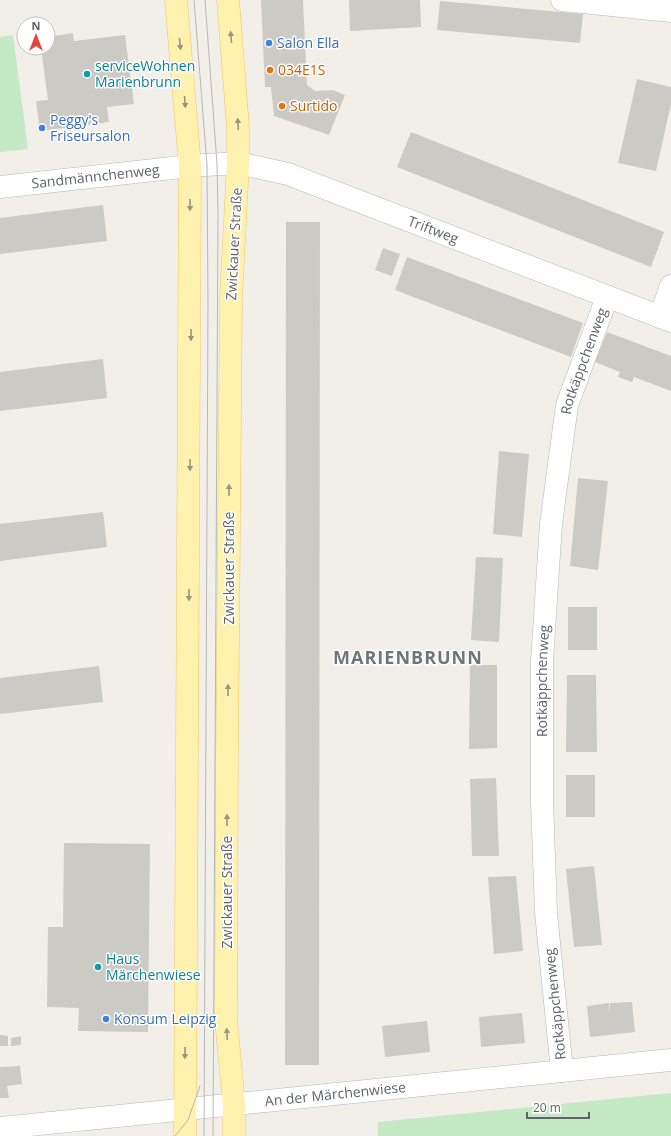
<svg xmlns="http://www.w3.org/2000/svg" width="671" height="1136" font-family="'Open Sans',sans-serif">
<style>
.green{fill:#c5e8c5}
.building{fill:#cccac5}
.lines{fill:none;stroke-linecap:round;stroke-linejoin:round}
.minor-casing{stroke:#b5b8bc;stroke-width:23}
.major-casing{stroke:#f2c960;stroke-width:23}
.minor{stroke:#fff;stroke-width:22}
.major{stroke:#fff2af;stroke-width:22}
.tram{stroke:#b6b7b8;stroke-width:1}
.oneway{fill:#979581}
.shop-dot{fill:#3f7fe0;stroke:#fff;stroke-width:1.5}
.food-dot{fill:#e8710a;stroke:#fff;stroke-width:1.5}
.culture-dot{fill:#0f9aa8;stroke:#fff;stroke-width:1.5}
.labels{text-anchor:middle;stroke-width:3;stroke-linejoin:round;paint-order:stroke}
.shop-label{font-size:14px;fill:#366cbe;stroke:#fff;text-anchor:start}
.culture-label{font-size:14px;fill:#0d838f;stroke:#fff;text-anchor:start}
.food-label{font-size:14px;fill:#c56008;stroke:#fff;text-anchor:start}
.street-label{font-size:14px;fill:#5f6368;stroke:#fff}
.district-label{font-size:18px;font-weight:bold;letter-spacing:1px;fill:#70757a;stroke:#fff}
</style>
<rect width="100%" height="100%" fill="#f1efe8"/>
<!-- green -->
<path class="green" d="M 13,35 L 28,149 L 0,152 L 0,37 Z
M 671,1093 L 671,1136 L 378,1136 L 378,1122 Z"/>
<!-- building -->
<path class="building" d="M 261,0 L 303,0 L 307,85 L 315,91 L 333,90 L 345,95 L 329,135 L 274,116 L 271,87 L 265,87 Z
M 349,0 L 420,0 L 421,27 L 350,31 Z
M 440,1 L 583,14 L 580,43 L 437,30 Z
M 73,33 L 74,41 L 125,35 L 134,104 L 107,107 L 109,122 L 40,131 L 36,101 L 48,100 L 41,48 L 48,48 L 48,37 Z
M 637,79 L 671,87 L 671,104 L 656,171 L 618,163 Z
M 411,132 L 664,232 L 651,267 L 397,167 Z
M 103,205 L 107,241 L 0,254 L 0,218 Z
M 286,222 L 320,222 L 319,1065 L 285,1065 Z
M 383,248 L 400,254 L 392,276 L 375,270 Z
M 407,257 L 583,323 L 571,357 L 395,290 Z
M 607,332 L 671,356 L 671,391 L 634,377 L 632,382 L 618,377 L 620,372 L 595,362 Z
M 103,359 L 107,398 L 0,411 L 0,372 Z
M 499,451 L 529,454 L 522,537 L 493,534 Z
M 578,478 L 608,481 L 598,570 L 570,566 Z
M 103,512 L 107,547 L 0,561 L 0,524 Z
M 476,557 L 503,558 L 499,642 L 471,640 Z
M 568,607 L 597,607 L 597,650 L 568,650 Z
M 470,665 L 497,665 L 497,748 L 469,749 Z
M 99,666 L 103,702 L 0,714 L 0,678 Z
M 567,675 L 596,675 L 597,752 L 566,752 Z
M 566,775 L 595,775 L 595,817 L 566,817 Z
M 496,778 L 499,856 L 472,856 L 470,779 Z
M 64,843 L 150,844 L 148,1032 L 78,1031 L 79,1008 L 47,1007 L 48,927 L 63,927 Z
M 594,866 L 602,945 L 574,947 L 566,869 Z
M 516,876 L 523,951 L 494,954 L 488,877 Z
M 632,1002 L 635,1032 L 590,1037 L 587,1006 L 609,1003 L 610,1016 L 610,1003 Z
M 522,1013 L 525,1043 L 481,1047 L 479,1017 Z
M 427,1021 L 430,1052 L 385,1057 L 382,1026 Z
M 0,1035 L 8,1036 L 8,1046 L 0,1046 Z
M 21,1036 L 21,1045 L 11,1046 L 11,1038 Z
M 20,1066 L 22,1084 L 7,1086 L 9,1098 L 0,1098 L 0,1067 Z"/>
<g class="lines">
<!-- minor casing -->
<g class="minor-casing">
<g id="minor">
<path d="M 562,0 L 671,11"/>
<path id="s1" d="M 0,187 L 190,166 L 238,163 L 288,174 L 671,321"/>
<path d="M 660,317 L 671,286"/>
<path id="s2" d="M 562,1071 L 546,913 L 542,801 L 542,661 L 551,524 L 567,405 L 607,297"/>
<path id="s3" d="M 0,1128 L 671,1060"/>
</g>
</g>
<!-- major casing -->
<g class="major-casing">
<path id="major" d="M 176,0 L 190,166 L 185,1136
M 228,0 L 238,127 L 238,163 L 231,298 L 227,756 L 226,1020 L 234,1104 L 234,1136"/>
</g>
<!-- minor -->
<use href="#minor" class="minor"/>
<!-- major -->
<use href="#major" class="major"/>
<!-- tram -->
<path class="tram" d="M 194,0 L 207,165 L 208,302 L 204,1136
M 205,0 L 217,164 L 218,213 L 213,1136
M 175,1136 L 188,1120 L 200,1086"/>
</g>
<!-- one-way arrows -->
<defs><path id="oneway-solid" d="M-6-.8H1V-3.2L6.5 0L1 3.2V.8H-6Z"/></defs>
<g class="oneway">
<use href="#oneway-solid" transform="translate(231 37) rotate(-95)"/>
<use href="#oneway-solid" transform="translate(180 44) rotate(85)"/>
<use href="#oneway-solid" transform="translate(185 102) rotate(85)"/>
<use href="#oneway-solid" transform="translate(238 124) rotate(-93)"/>
<use href="#oneway-solid" transform="translate(190 205) rotate(90)"/>
<use href="#oneway-solid" transform="translate(191 335) rotate(90)"/>
<use href="#oneway-solid" transform="translate(190 465) rotate(90)"/>
<use href="#oneway-solid" transform="translate(229 490) rotate(-90)"/>
<use href="#oneway-solid" transform="translate(189 595) rotate(90)"/>
<use href="#oneway-solid" transform="translate(228 690) rotate(-90)"/>
<use href="#oneway-solid" transform="translate(227 820) rotate(-90)"/>
<use href="#oneway-solid" transform="translate(227 1034) rotate(-93)"/>
<use href="#oneway-solid" transform="translate(185 1053) rotate(91)"/>
</g>
<!-- markers -->
<g class="shop-dot">
<circle cx="269" cy="43" r="4"/>
<circle cx="42" cy="128" r="4"/>
<circle cx="106" cy="1019" r="4"/>
</g>
<g class="food-dot">
<circle cx="270" cy="70" r="4"/>
<circle cx="282" cy="106" r="4"/>
</g>
<g class="culture-dot">
<circle cx="87" cy="74" r="4"/>
<circle cx="98" cy="967" r="4"/>
</g>
<g class="labels">
<!-- shop labels -->
<g class="shop-label">
<text x="277" y="48">Salon Ella</text>
<text x="50" y="125">Peggy's<tspan x="50" dy="16">Friseursalon</tspan></text>
<text x="114" y="1024">Konsum Leipzig</text>
</g>
<!-- culture labels -->
<g class="culture-label">
<text x="95" y="71">serviceWohnen<tspan x="95" dy="16">Marienbrunn</tspan></text>
<text x="106" y="964">Haus<tspan x="106" dy="16">Märchenwiese</tspan></text>
</g>
<!-- food labels -->
<g class="food-label">
<text x="278" y="75">034E1S</text>
<text x="290" y="111">Surtido</text>
</g>
<!-- street labels -->
<g class="street-label">
<text dy="5" stroke="none"><textPath href="#s1" startOffset="96">Sandmännchenweg</textPath></text>
<text dy="5" stroke="none"><textPath href="#s1" startOffset="446">Triftweg</textPath></text>
<text transform="translate(234 244) rotate(-87)" y="5">Zwickauer Straße</text>
<text dy="5" stroke="none"><textPath href="#s2" startOffset="715">Rotkäppchenweg</textPath></text>
<text transform="translate(229 568) rotate(-90)" y="5">Zwickauer Straße</text>
<text dy="5" stroke="none"><textPath href="#s2" startOffset="391">Rotkäppchenweg</textPath></text>
<text transform="translate(227 892) rotate(-90)" y="5">Zwickauer Straße</text>
<text transform="translate(555 1004) rotate(-96)" y="5">Rotkäppchenweg</text>
<text dy="5" stroke="none"><textPath href="#s3" startOffset="337">An der Märchenwiese</textPath></text>
</g>
<!-- district labels -->
<g class="district-label">
<text x="408" y="664">MARIENBRUNN</text>
</g>
</g>
<!-- north arrow -->
<g transform="translate(36 36)"><circle r="19" fill="#ffffff" stroke="#bfc1c3"/>
<path d="M0-3L7 15L0 10L-7 15Z" fill="#ea4335"/>
<text y="-6" font-size="11" font-weight="bold" text-anchor="middle" fill="#5f6368">N</text>
</g>
<!-- scale -->
<path d="M527 1112v6h62v-6" fill="none" stroke="#5f6368" stroke-width="2"/>
<text x="533" y="1112" font-size="12" fill="#5f6368" stroke="#ffffff" stroke-width="3" paint-order="stroke">20 m</text>
</svg>
